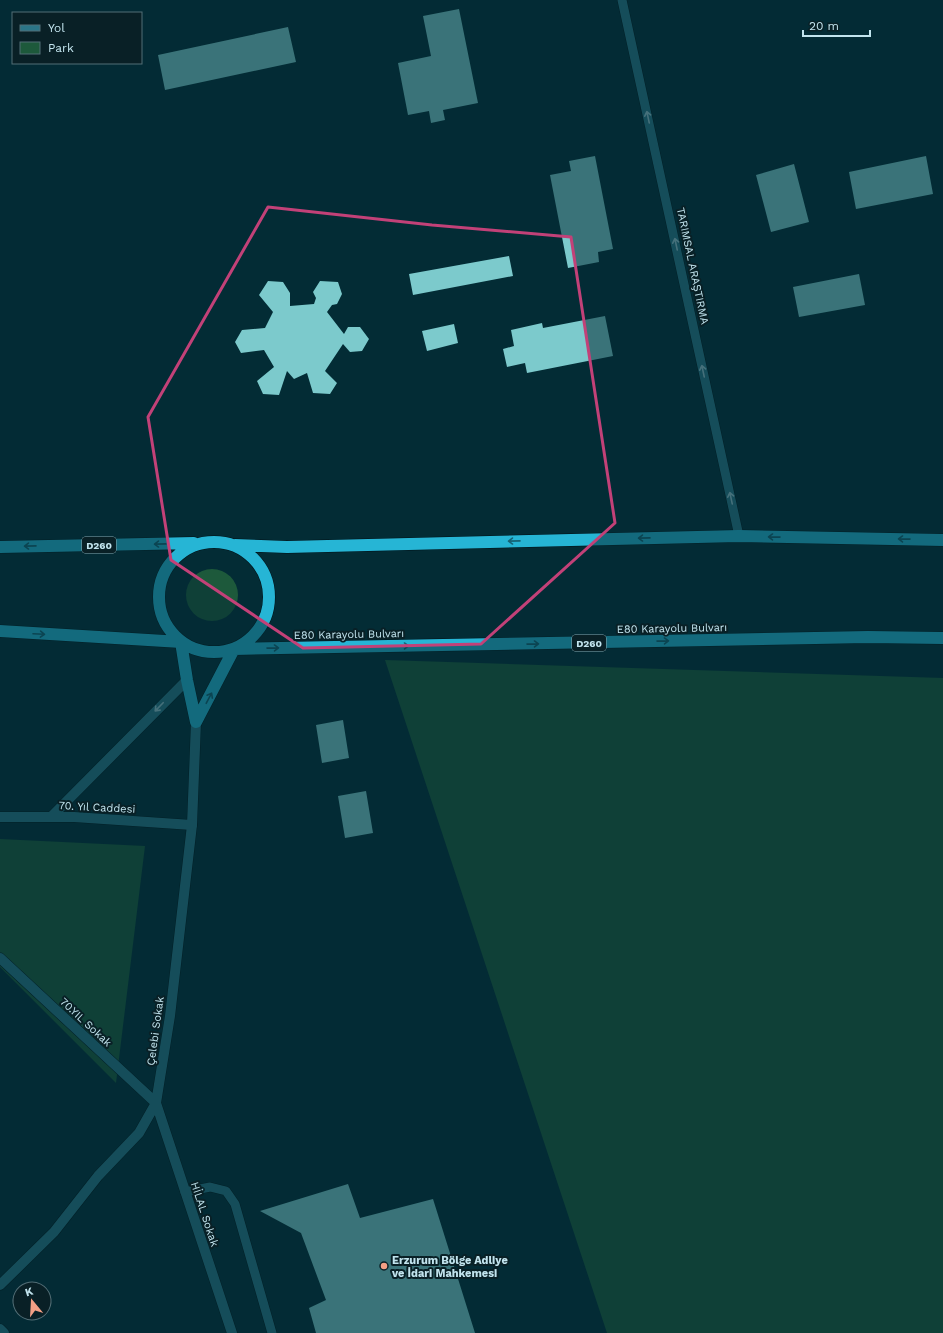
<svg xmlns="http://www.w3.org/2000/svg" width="943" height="1333" font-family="'Work Sans',sans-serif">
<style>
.green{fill:#1d593b}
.building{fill:#7ccacc}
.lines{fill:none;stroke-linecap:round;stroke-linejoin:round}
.lane-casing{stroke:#001218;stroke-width:10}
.street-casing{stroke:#001218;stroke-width:11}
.secondary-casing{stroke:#001218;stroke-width:11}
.highway-casing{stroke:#001218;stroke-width:13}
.lane{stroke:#2b7587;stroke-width:9}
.street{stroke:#2b7587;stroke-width:10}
.secondary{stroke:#2b7587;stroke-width:10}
.highway{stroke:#26b5d5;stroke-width:12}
.oneway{stroke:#95c3cf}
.oneway2{stroke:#166375}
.marked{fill:none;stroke:#c24178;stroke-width:3;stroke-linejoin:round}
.poi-dot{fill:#f39f85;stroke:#092026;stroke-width:1.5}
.labels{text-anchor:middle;stroke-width:4;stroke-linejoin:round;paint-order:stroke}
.shield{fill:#092026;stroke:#8aa9b2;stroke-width:1}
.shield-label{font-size:10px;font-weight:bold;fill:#c2e4ee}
.street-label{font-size:11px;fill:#c2e4ee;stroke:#092026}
.poi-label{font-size:11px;font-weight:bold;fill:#c2e4ee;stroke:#092026;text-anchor:start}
</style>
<rect width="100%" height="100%" fill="#032c35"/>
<!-- green -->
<path class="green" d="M186 595a26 26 0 1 1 52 0a26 26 0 1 1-52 0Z
M 385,660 L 943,678 L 943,1333 L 607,1333 Z
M 0,839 L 145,846 L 116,1083 L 0,967 Z"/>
<!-- building -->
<path class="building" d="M 459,9 L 478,103 L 443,110 L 445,120 L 431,123 L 429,111 L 408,115 L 398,63 L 431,56 L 423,16 Z
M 288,27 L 296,62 L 165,90 L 158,55 Z
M 595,156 L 613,249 L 598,252 L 599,262 L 568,268 L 550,175 L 571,171 L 569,161 Z
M 926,156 L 933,194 L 856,209 L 849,172 Z
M 794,164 L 809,222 L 771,232 L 756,175 Z
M 509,256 L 513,276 L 413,295 L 409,274 Z
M 859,274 L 865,305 L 799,317 L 793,287 Z
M 268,281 L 283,282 L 290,293 L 290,306 L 314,304 L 316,298 L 313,292 L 320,281 L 338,282 L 342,294 L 337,304 L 332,305 L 327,312 L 344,334 L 348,327 L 360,327 L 369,339 L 362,351 L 350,352 L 343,344 L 325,371 L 337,383 L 330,394 L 313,393 L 307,373 L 294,379 L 287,371 L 279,395 L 263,394 L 257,381 L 274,367 L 264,350 L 241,353 L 235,342 L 242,330 L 265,328 L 273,312 L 259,295 Z
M 605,316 L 613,356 L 527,373 L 525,363 L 507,367 L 503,349 L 514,346 L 511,330 L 542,323 L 543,328 Z
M 454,324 L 458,343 L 427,351 L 422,331 Z
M 343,720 L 349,758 L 322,763 L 316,725 Z
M 366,791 L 373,833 L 345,838 L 338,796 Z
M 348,1184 L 360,1218 L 433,1199 L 475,1333 L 316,1333 L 309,1308 L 326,1300 L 301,1233 L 260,1211 Z"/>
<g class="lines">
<!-- lane casing -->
<g class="lane-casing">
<path id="lane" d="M 622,0 L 739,536
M 185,1192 L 210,1187 L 226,1191 L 235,1204 L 272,1333"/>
</g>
<!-- street casing -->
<g class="street-casing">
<path id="street" d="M 0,958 L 156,1103 L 232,1333
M 0,1285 L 54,1232 L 98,1176 L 139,1133 L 156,1103 L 170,1016 L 192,825 L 196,722
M 0,1329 L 4,1333"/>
</g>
<!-- secondary casing -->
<g class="secondary-casing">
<path id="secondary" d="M 0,817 L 74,817 L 192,825
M 51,817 L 187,680"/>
</g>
<!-- highway casing -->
<g class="highway-casing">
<path id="highway" d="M159 597a55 55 0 1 1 110 0a55 55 0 1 1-110 0Z
M 235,545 L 287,547 L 739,536 L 943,540
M 0,547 L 194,543
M 0,631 L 181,642 L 187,680 L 196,722 L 234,649 L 868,637 L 943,638"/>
</g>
<!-- lane -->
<use href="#lane" class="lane"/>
<!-- street -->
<use href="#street" class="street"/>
<!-- secondary -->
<use href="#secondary" class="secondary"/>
<!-- highway -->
<use href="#highway" class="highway"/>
</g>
<!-- one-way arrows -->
<defs><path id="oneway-shaft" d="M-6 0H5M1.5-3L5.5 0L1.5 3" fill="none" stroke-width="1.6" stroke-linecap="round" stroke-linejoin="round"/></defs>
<g class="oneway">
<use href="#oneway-shaft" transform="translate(648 117) rotate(-102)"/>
<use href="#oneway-shaft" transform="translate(676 244) rotate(-102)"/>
<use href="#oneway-shaft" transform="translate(703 371) rotate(-102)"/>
<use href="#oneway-shaft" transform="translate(731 498) rotate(-102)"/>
<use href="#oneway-shaft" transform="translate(159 707) rotate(134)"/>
</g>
<g class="oneway2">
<use href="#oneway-shaft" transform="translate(774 537) rotate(-179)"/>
<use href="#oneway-shaft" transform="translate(644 538) rotate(179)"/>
<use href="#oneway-shaft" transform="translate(904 539) rotate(-179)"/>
<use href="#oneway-shaft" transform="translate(514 541) rotate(179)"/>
<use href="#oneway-shaft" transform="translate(160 544) rotate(179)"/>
<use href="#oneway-shaft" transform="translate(30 546) rotate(179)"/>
<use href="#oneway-shaft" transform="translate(39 634) rotate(3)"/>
<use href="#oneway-shaft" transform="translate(663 641) rotate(-1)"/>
<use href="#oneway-shaft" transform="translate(533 644) rotate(-1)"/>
<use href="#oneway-shaft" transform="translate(403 646) rotate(-1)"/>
<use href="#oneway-shaft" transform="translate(273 648) rotate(-1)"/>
<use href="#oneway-shaft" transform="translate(209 698) rotate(-62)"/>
</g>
<!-- marked area -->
<path d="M0 0H943V1333H0ZM 268,207 L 432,225 L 571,237 L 615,523 L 481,644 L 303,648 L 171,560 L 148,417 Z" fill="#032c35" fill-opacity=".55" fill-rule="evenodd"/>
<path class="marked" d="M 268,207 L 432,225 L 571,237 L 615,523 L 481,644 L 303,648 L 171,560 L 148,417 Z"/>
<!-- markers -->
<circle class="poi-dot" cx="384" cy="1266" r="4"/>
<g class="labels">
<!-- shield labels -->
<g class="shield">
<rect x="82" y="537" width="34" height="16" rx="3"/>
<rect x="572" y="635" width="34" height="16" rx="3"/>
</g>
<g class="shield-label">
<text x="99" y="549">D260</text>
<text x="589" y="647">D260</text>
</g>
<!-- street labels -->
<g class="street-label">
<text transform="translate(693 266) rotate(78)" y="4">TARIMSAL ARAŞTIRMA</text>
<text transform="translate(672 628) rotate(-1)" y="4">E80 Karayolu Bulvarı</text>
<text transform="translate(349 634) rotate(-1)" y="4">E80 Karayolu Bulvarı</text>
<text transform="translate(97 807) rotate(3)" y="4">70. Yıl Caddesi</text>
<text transform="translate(86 1022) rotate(43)" y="4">70.YIL Sokak</text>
<text transform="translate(155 1031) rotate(-82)" y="4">Çelebi Sokak</text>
<text transform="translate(205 1214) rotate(72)" y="4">HİLAL Sokak</text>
</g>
<!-- poi labels -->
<g class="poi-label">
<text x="392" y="1264">Erzurum Bölge Adliye<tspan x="392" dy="13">ve İdari Mahkemesi</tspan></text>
</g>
</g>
<!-- legend -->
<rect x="12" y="12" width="130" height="52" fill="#092026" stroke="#536e76"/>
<rect x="20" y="25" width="20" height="6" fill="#2b7587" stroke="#536e76"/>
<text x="48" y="32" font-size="12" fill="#c2e4ee">Yol</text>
<rect x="20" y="42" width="20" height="12" fill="#1d593b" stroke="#536e76"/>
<text x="48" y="52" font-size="12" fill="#c2e4ee">Park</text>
<!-- north arrow -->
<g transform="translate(32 1301) rotate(342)"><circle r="19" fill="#092026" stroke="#536e76"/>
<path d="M0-3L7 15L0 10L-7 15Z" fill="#f39f85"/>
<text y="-6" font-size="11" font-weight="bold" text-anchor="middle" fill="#c2e4ee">K</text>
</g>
<!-- scale -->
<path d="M803 30v6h67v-6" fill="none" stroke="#c2e4ee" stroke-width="2"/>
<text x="809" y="30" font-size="12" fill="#c2e4ee" stroke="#092026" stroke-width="3" paint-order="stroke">20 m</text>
</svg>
